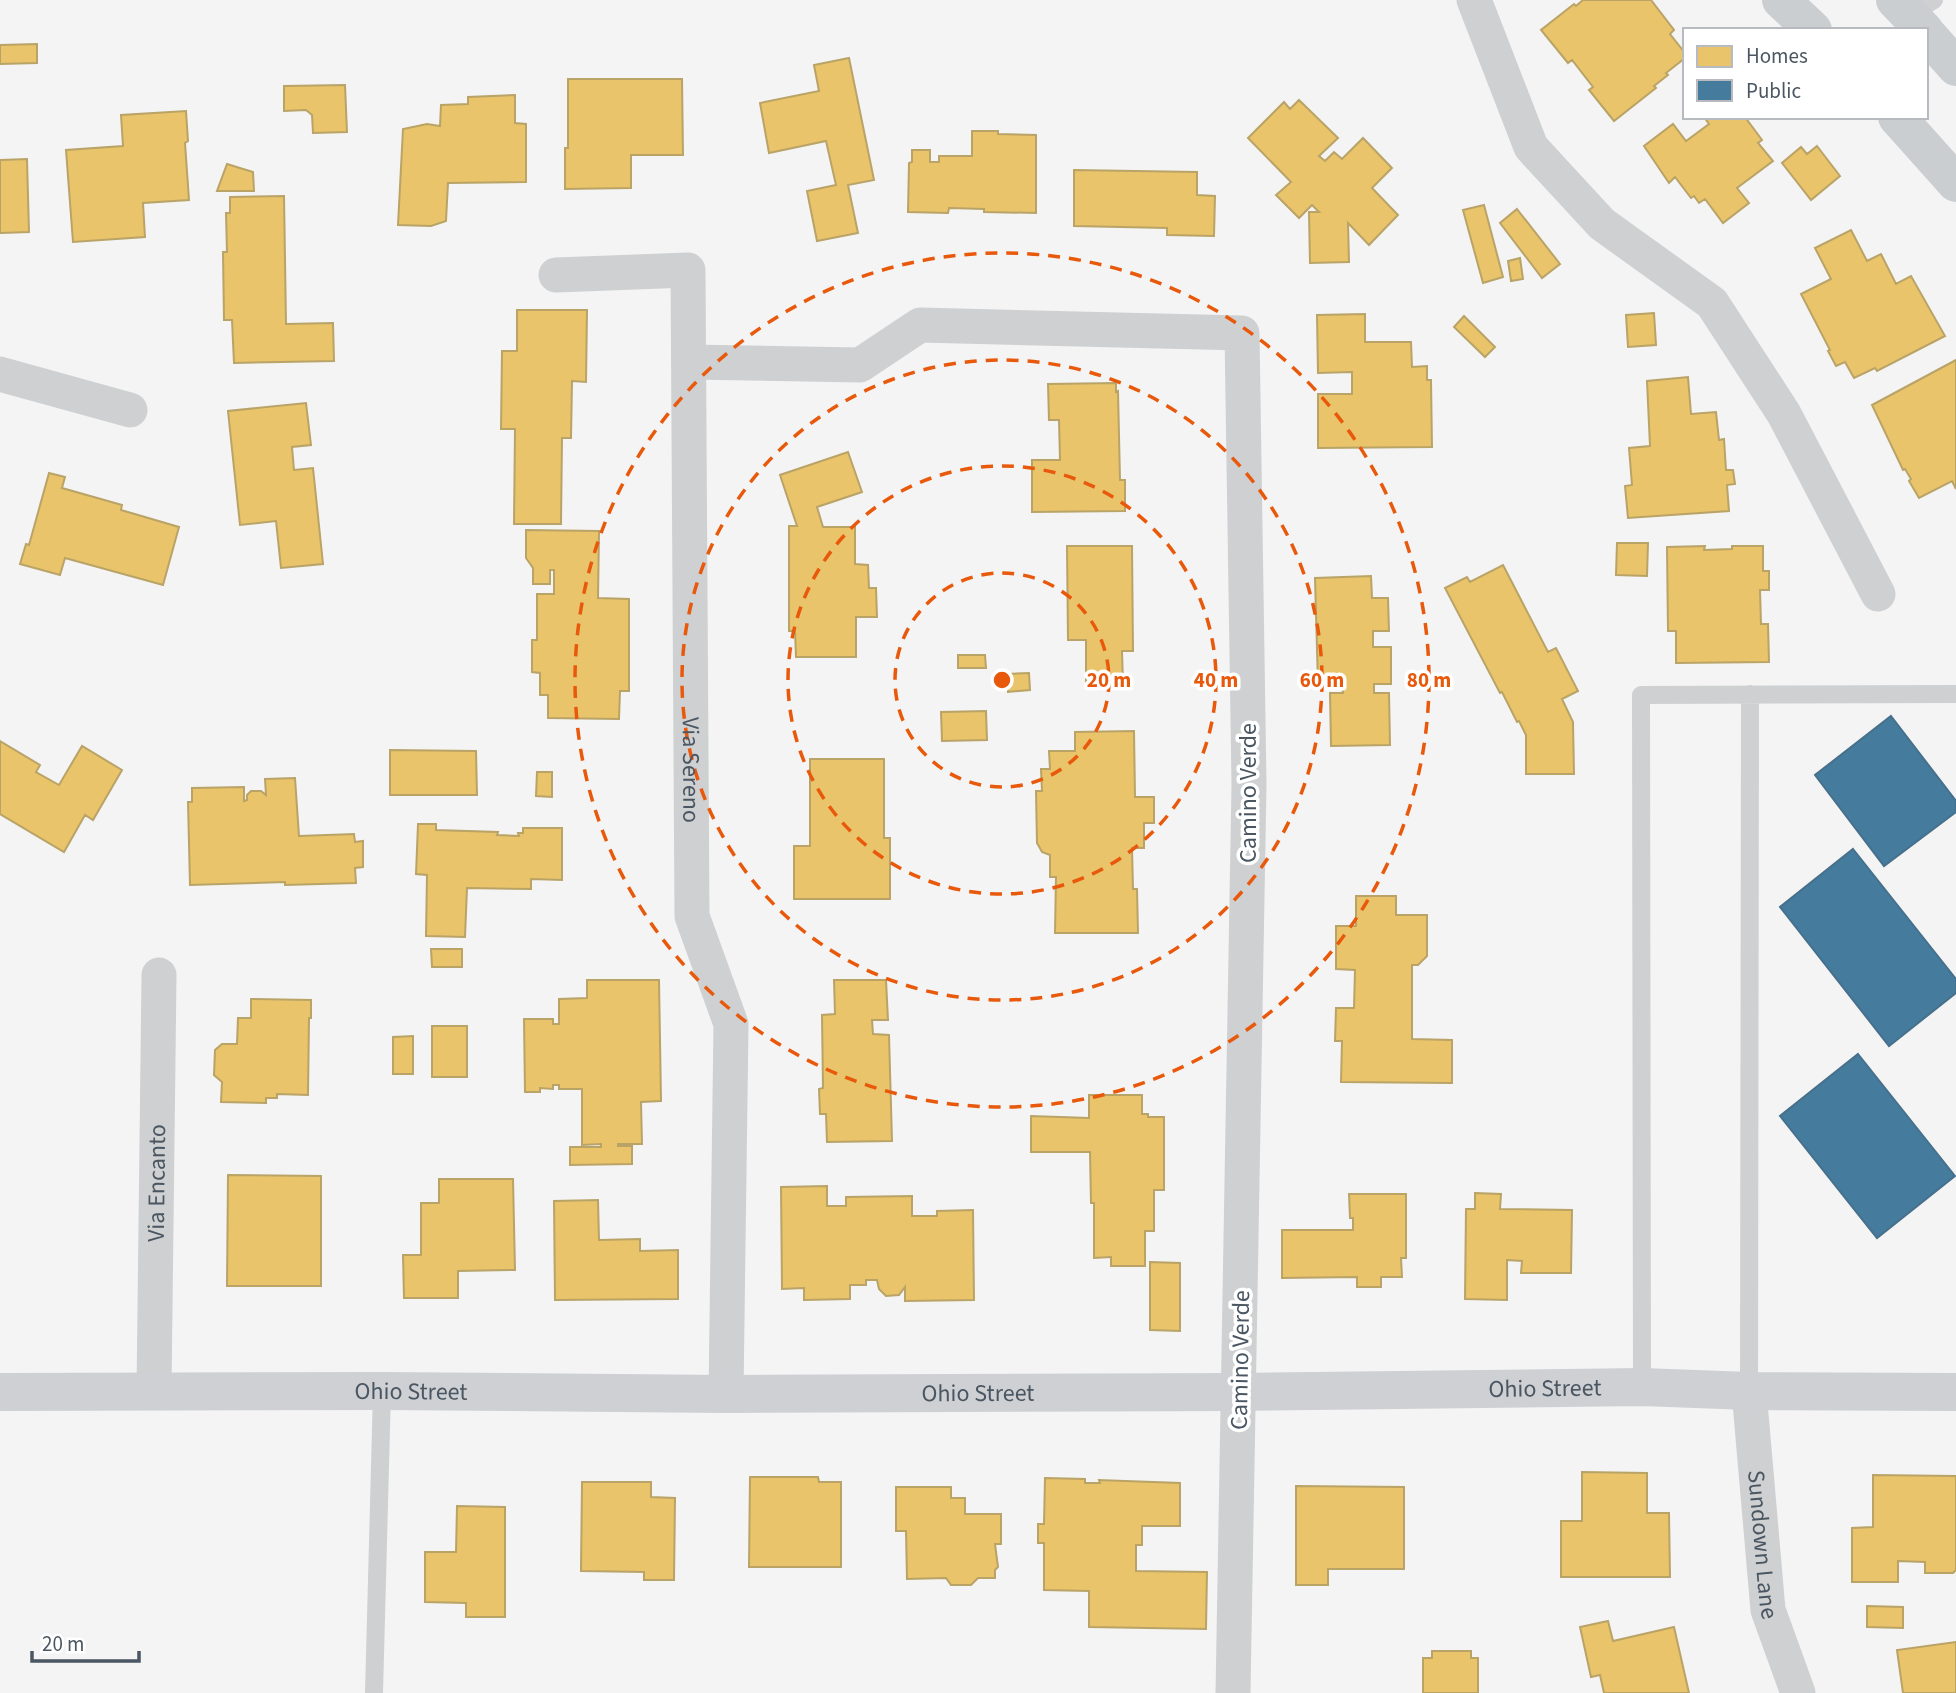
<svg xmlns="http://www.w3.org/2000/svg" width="1956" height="1693" font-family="'Source Sans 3',sans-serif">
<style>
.homes{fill:#e9c46a;stroke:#b9a367;stroke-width:2}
.public{fill:#457b9d;stroke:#46708b;stroke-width:2}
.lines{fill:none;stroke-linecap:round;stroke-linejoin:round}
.lane{stroke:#ced0d2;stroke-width:18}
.street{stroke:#ced0d2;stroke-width:35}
.secondary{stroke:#ced0d4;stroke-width:38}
.primary{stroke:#caced1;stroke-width:38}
.ring{fill:none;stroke:#e8590c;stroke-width:3.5;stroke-dasharray:12 9}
.labels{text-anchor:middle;stroke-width:7;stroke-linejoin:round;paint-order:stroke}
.street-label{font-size:24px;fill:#4a5661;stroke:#fff}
.centre{fill:#e8590c;stroke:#fff;stroke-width:3.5}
.ring-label{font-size:21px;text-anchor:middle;font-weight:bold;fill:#e8590c;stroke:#fff;stroke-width:7;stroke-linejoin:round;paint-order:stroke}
</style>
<rect width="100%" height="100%" fill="#f4f4f4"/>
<!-- homes -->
<path class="homes" d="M 1583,0 L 1651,0 L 1674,30 L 1670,34 L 1685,53 L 1685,58 L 1666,73 L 1668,75 L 1654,86 L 1656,88 L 1614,121 L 1589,90 L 1593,87 L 1572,60 L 1568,63 L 1541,30 L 1574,4 L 1576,6 Z
M 37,44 L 37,63 L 0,64 L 0,45 Z
M 849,58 L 874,180 L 848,185 L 858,233 L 817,241 L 807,191 L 836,185 L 826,141 L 769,153 L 760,103 L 819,91 L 814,65 Z
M 568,79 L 682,79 L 683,155 L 631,155 L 631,188 L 565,189 L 565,148 L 568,148 Z
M 345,85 L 347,132 L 313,133 L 312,115 L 306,110 L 284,111 L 284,86 Z
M 515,95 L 515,123 L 526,124 L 526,182 L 448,183 L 446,221 L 431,226 L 398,225 L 403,129 L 427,124 L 440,126 L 441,105 L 468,104 L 468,97 Z
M 1299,100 L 1338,138 L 1319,156 L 1325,161 L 1334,152 L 1342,159 L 1363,138 L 1392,168 L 1372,188 L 1398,215 L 1369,245 L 1348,223 L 1349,262 L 1310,263 L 1309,212 L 1319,212 L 1312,205 L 1299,218 L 1276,195 L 1291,182 L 1248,138 L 1284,102 L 1290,109 Z
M 186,111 L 188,141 L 185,143 L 189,200 L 143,203 L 145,237 L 73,242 L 66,150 L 123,146 L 121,115 Z
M 1704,117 L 1745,117 L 1762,140 L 1758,143 L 1773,161 L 1737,188 L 1749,203 L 1723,223 L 1705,199 L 1699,203 L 1694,196 L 1691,198 L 1675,177 L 1669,183 L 1644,146 L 1673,124 L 1686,141 L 1709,124 Z
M 972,131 L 998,131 L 998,134 L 1036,135 L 1036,213 L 984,212 L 984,209 L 949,208 L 948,213 L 908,212 L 909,163 L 912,162 L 912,150 L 930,150 L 930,162 L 939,162 L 939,156 L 972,156 Z
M 1817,146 L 1840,176 L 1811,200 L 1782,163 L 1801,147 L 1807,154 Z
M 27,159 L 29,232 L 0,233 L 0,160 Z
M 227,164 L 253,172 L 254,191 L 217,191 Z
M 1074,170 L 1197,172 L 1197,195 L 1215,196 L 1214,236 L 1167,235 L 1167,228 L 1074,226 Z
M 284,196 L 286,324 L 333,323 L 334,361 L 234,363 L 232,320 L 224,320 L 223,252 L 227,252 L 226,213 L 230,213 L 230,197 Z
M 1484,205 L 1503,277 L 1483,283 L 1463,210 Z
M 1517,209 L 1560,264 L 1542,278 L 1500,223 Z
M 1851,230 L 1867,261 L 1881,254 L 1896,284 L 1911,276 L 1945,336 L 1877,371 L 1875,368 L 1854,378 L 1845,362 L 1836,366 L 1828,351 L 1830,350 L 1801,294 L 1831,279 L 1815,248 Z
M 1520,258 L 1523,279 L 1511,281 L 1508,261 Z
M 517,310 L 587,310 L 586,382 L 572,381 L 571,438 L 562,438 L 561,524 L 514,524 L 515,429 L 501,429 L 502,351 L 517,351 Z
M 1654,313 L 1656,345 L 1628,347 L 1626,315 Z
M 1365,314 L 1365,342 L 1411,342 L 1412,367 L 1427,366 L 1427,380 L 1431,380 L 1432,447 L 1318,448 L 1318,394 L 1352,394 L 1352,372 L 1318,373 L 1317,315 Z
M 1464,316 L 1495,347 L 1485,357 L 1454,327 Z
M 1956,360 L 1956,489 L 1952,481 L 1919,498 L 1909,481 L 1911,479 L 1905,469 L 1903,470 L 1872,405 Z
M 1688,377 L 1691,414 L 1716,412 L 1719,440 L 1724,439 L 1726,470 L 1733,470 L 1735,484 L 1727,485 L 1729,511 L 1628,518 L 1625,486 L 1632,485 L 1629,448 L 1650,446 L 1647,381 Z
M 1116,383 L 1116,392 L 1118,391 L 1120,480 L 1125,480 L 1125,511 L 1032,512 L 1032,460 L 1060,460 L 1059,420 L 1049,420 L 1048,384 Z
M 306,403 L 311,445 L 292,447 L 294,470 L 313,468 L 323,564 L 281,568 L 276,521 L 240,525 L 228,411 Z
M 848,452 L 862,492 L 817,507 L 823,527 L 855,527 L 855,564 L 868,565 L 869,588 L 876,588 L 877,617 L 856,617 L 856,657 L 796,657 L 795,631 L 789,631 L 789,526 L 797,526 L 780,475 Z
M 49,473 L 65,477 L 62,488 L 122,505 L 121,510 L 179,527 L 163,585 L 65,558 L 60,575 L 20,564 L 26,544 L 29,545 Z
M 526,530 L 599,531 L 598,598 L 629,599 L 629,691 L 620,691 L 619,719 L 548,718 L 548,695 L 540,695 L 540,673 L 532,672 L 532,640 L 537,640 L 537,594 L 554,594 L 554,570 L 550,570 L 550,584 L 533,584 L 533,568 L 526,558 Z
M 1617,543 L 1648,543 L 1647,576 L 1616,575 Z
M 1067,546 L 1132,546 L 1133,651 L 1122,651 L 1123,685 L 1086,685 L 1086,640 L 1068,640 Z
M 1705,546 L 1704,550 L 1732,549 L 1732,546 L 1763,546 L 1763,571 L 1769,571 L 1769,590 L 1760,590 L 1761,624 L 1768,624 L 1769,662 L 1676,663 L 1676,631 L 1668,631 L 1667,547 Z
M 1503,565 L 1548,652 L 1556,648 L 1578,691 L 1562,699 L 1573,722 L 1574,774 L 1526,774 L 1526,735 L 1519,721 L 1517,722 L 1502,692 L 1500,693 L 1445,588 L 1467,577 L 1470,582 Z
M 1371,576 L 1372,598 L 1388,598 L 1389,631 L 1373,631 L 1373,647 L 1391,647 L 1391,684 L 1374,684 L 1374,693 L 1389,693 L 1390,745 L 1331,746 L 1330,693 L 1343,693 L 1342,684 L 1318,684 L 1315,578 Z
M 958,655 L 985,655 L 986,668 L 958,668 Z
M 1029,673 L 1030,690 L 1008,692 L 1007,674 Z
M 986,711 L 987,740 L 942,741 L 941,712 Z
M 1134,731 L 1135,797 L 1154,797 L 1154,823 L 1144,823 L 1144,848 L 1132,848 L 1133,889 L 1137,889 L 1138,933 L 1055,933 L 1056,877 L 1050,877 L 1050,855 L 1042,852 L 1037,843 L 1036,791 L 1042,791 L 1041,769 L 1050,769 L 1049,751 L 1075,751 L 1075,732 Z
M 0,741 L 40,765 L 36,772 L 59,785 L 82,746 L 122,770 L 93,820 L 85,815 L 64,852 L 0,814 Z
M 390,750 L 476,751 L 477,795 L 390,795 Z
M 810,759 L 884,759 L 884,838 L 890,838 L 890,899 L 794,899 L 794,846 L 810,846 Z
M 537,772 L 552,772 L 552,797 L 536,796 Z
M 295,778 L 299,836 L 354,834 L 355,842 L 363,841 L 363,867 L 355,868 L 356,883 L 285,885 L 285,882 L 190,885 L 188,802 L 192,802 L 192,788 L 244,787 L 244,801 L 247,800 L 247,795 L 251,791 L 261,791 L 266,795 L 265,779 Z
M 418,824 L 436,824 L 436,830 L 498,832 L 497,835 L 519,836 L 518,833 L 523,833 L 523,828 L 562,828 L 562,880 L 531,879 L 531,889 L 467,888 L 465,937 L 426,936 L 427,875 L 416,874 Z
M 1356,896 L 1396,896 L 1396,915 L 1427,915 L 1427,956 L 1418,965 L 1412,965 L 1412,1039 L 1452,1040 L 1452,1083 L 1341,1082 L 1342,1041 L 1335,1041 L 1336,1008 L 1354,1008 L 1355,970 L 1336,969 L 1336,926 L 1356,926 Z
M 431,949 L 462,949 L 462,967 L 432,967 Z
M 587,980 L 659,980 L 661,1101 L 641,1102 L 642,1144 L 618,1144 L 618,1146 L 632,1146 L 632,1164 L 570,1165 L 570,1147 L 601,1147 L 601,1144 L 582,1145 L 582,1089 L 559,1089 L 559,1085 L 553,1085 L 553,1089 L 540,1088 L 540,1092 L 525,1092 L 524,1019 L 553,1019 L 553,1024 L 559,1024 L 559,999 L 587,998 Z
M 834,980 L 886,980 L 888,1020 L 872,1020 L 873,1034 L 889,1035 L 892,1141 L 827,1142 L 826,1114 L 820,1114 L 819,1089 L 823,1088 L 822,1015 L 835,1014 Z
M 251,999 L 311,1000 L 311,1018 L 309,1018 L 308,1095 L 277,1094 L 277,1098 L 266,1098 L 266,1103 L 221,1102 L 222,1082 L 214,1075 L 215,1050 L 222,1044 L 237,1044 L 238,1018 L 251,1018 Z
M 432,1026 L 467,1026 L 467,1077 L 432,1077 Z
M 413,1036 L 413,1074 L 393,1074 L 393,1037 Z
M 1089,1095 L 1142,1095 L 1142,1114 L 1148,1114 L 1148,1117 L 1164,1117 L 1164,1190 L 1154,1190 L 1154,1231 L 1145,1231 L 1145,1266 L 1111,1266 L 1111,1257 L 1094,1258 L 1094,1203 L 1091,1203 L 1090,1152 L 1031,1152 L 1031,1116 L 1089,1118 Z
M 228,1175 L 321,1176 L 321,1286 L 227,1286 Z
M 439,1179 L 513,1179 L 515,1270 L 458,1271 L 458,1298 L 404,1298 L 403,1255 L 421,1255 L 421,1203 L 439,1203 Z
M 827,1186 L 827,1206 L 846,1206 L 846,1197 L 912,1196 L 912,1216 L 937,1216 L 937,1211 L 973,1210 L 974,1300 L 905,1301 L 905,1287 L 899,1295 L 886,1296 L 879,1289 L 877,1280 L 866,1280 L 866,1285 L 850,1285 L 850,1299 L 804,1300 L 804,1288 L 782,1289 L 781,1187 Z
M 1475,1193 L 1501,1194 L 1500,1209 L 1572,1210 L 1571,1273 L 1521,1273 L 1522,1261 L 1507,1260 L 1507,1300 L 1465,1299 L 1466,1209 L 1475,1209 Z
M 1349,1194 L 1406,1194 L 1406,1258 L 1401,1258 L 1402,1277 L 1381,1277 L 1381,1287 L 1357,1287 L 1357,1277 L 1282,1278 L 1282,1230 L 1353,1230 L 1353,1218 L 1350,1218 Z
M 598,1200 L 599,1240 L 640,1239 L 640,1251 L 678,1250 L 678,1299 L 555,1300 L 554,1201 Z
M 1150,1262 L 1180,1263 L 1180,1331 L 1150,1330 Z
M 1582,1472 L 1647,1473 L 1647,1513 L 1669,1513 L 1670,1577 L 1561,1577 L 1561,1521 L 1582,1521 Z
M 1873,1475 L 1956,1476 L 1956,1570 L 1953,1573 L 1925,1573 L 1925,1562 L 1898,1561 L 1898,1582 L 1852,1582 L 1852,1528 L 1873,1527 Z
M 750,1477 L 818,1477 L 819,1482 L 841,1482 L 841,1567 L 749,1567 Z
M 1045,1478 L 1085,1479 L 1085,1483 L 1100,1483 L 1099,1480 L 1180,1483 L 1180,1526 L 1142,1526 L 1142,1545 L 1136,1545 L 1136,1571 L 1207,1572 L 1206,1629 L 1089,1627 L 1089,1591 L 1044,1590 L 1044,1543 L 1038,1543 L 1038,1524 L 1044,1524 Z
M 582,1482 L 651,1482 L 651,1497 L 675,1498 L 674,1580 L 644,1580 L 644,1572 L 581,1571 Z
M 1296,1486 L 1404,1487 L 1404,1569 L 1328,1569 L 1328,1585 L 1296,1585 Z
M 896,1487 L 951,1487 L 951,1498 L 965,1498 L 965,1514 L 1001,1514 L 1001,1544 L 995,1544 L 998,1567 L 995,1570 L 995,1578 L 978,1578 L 971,1585 L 951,1585 L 946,1578 L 907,1579 L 906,1531 L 896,1531 Z
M 457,1506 L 505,1507 L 505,1617 L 466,1617 L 466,1603 L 425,1602 L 425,1552 L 456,1552 Z
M 1867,1606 L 1903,1607 L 1903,1628 L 1867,1627 Z
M 1608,1621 L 1613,1641 L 1674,1627 L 1689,1693 L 1604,1693 L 1600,1675 L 1591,1677 L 1580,1627 Z
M 1956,1642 L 1956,1693 L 1903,1693 L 1897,1650 Z
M 1432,1651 L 1471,1651 L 1471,1658 L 1478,1658 L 1478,1693 L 1423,1693 L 1423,1658 L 1432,1658 Z"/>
<!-- public -->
<path class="public" d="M 1891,716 L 1956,801 L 1956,812 L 1884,866 L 1815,775 Z
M 1853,849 L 1956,979 L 1956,993 L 1889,1046 L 1780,907 Z
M 1858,1054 L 1955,1176 L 1877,1238 L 1780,1116 Z"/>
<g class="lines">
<!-- lane -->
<path class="lane" d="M 1910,14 L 1934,0
M 1642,1387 L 1641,695 L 1956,694
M 1749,1391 L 1750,694
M 374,1693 L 382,1391"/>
<!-- street -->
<g class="street">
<path d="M 1474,0 L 1531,147 L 1602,224 L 1712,303 L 1784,414 L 1878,594"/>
<path id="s1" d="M 556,275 L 688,270 L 692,916 L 731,1024 L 726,1394"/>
<path d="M 689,362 L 860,365 L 920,325 L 1242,333 L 1249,784 L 1233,1693"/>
<path d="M 0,374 L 130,410"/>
<path id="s2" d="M 154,1391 L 159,975"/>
<path id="s3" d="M 1749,1391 L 1768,1610 L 1798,1693"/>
</g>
<!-- secondary -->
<path class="secondary" id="s4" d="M 0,1392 L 382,1391 L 726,1394 L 1239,1392 L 1642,1387 L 1749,1391 L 1956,1392"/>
<!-- primary -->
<path class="primary" d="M 1781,0 L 1813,30
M 1895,0 L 1924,30
M 1926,33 L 1956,67
M 1897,117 L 1956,183"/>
</g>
<!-- distance rings -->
<g class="ring">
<circle cx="1002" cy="680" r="107"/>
<circle cx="1002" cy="680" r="214"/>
<circle cx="1002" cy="680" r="320"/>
<circle cx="1002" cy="680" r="427"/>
</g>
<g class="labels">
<!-- street labels -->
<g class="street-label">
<text dy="8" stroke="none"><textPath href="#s1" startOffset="632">Via Sereno</textPath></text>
<text transform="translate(1248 793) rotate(-90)" y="8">Camino Verde</text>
<text dy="8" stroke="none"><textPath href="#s2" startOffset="208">Via Encanto</textPath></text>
<text transform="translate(1240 1360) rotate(-89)" y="8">Camino Verde</text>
<text dy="8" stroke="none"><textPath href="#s4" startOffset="1545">Ohio Street</textPath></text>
<text dy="8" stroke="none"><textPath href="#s4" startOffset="411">Ohio Street</textPath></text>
<text dy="8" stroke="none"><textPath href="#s4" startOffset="978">Ohio Street</textPath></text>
<text dy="8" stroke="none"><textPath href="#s3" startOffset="154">Sundown Lane</textPath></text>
</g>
</g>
<circle cx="1002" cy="680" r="10" class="centre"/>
<g class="ring-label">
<text x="1109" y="687">20 m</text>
<text x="1216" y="687">40 m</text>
<text x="1322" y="687">60 m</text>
<text x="1429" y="687">80 m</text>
</g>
<!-- legend -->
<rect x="1683" y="28" width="245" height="91" fill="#ffffff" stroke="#b7bbc0" stroke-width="2"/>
<rect x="1697" y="46" width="35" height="21" fill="#e9c46a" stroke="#b7bbc0" stroke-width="2"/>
<text x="1746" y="63" font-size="21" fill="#4a5661">Homes</text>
<rect x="1697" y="80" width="35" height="21" fill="#457b9d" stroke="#b7bbc0" stroke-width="2"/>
<text x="1746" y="98" font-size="21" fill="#4a5661">Public</text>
<!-- scale -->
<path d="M32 1651v10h107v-10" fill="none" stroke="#4a5661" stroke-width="3.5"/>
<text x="42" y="1651" font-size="21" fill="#4a5661" stroke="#ffffff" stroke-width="5" paint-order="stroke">20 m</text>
</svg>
